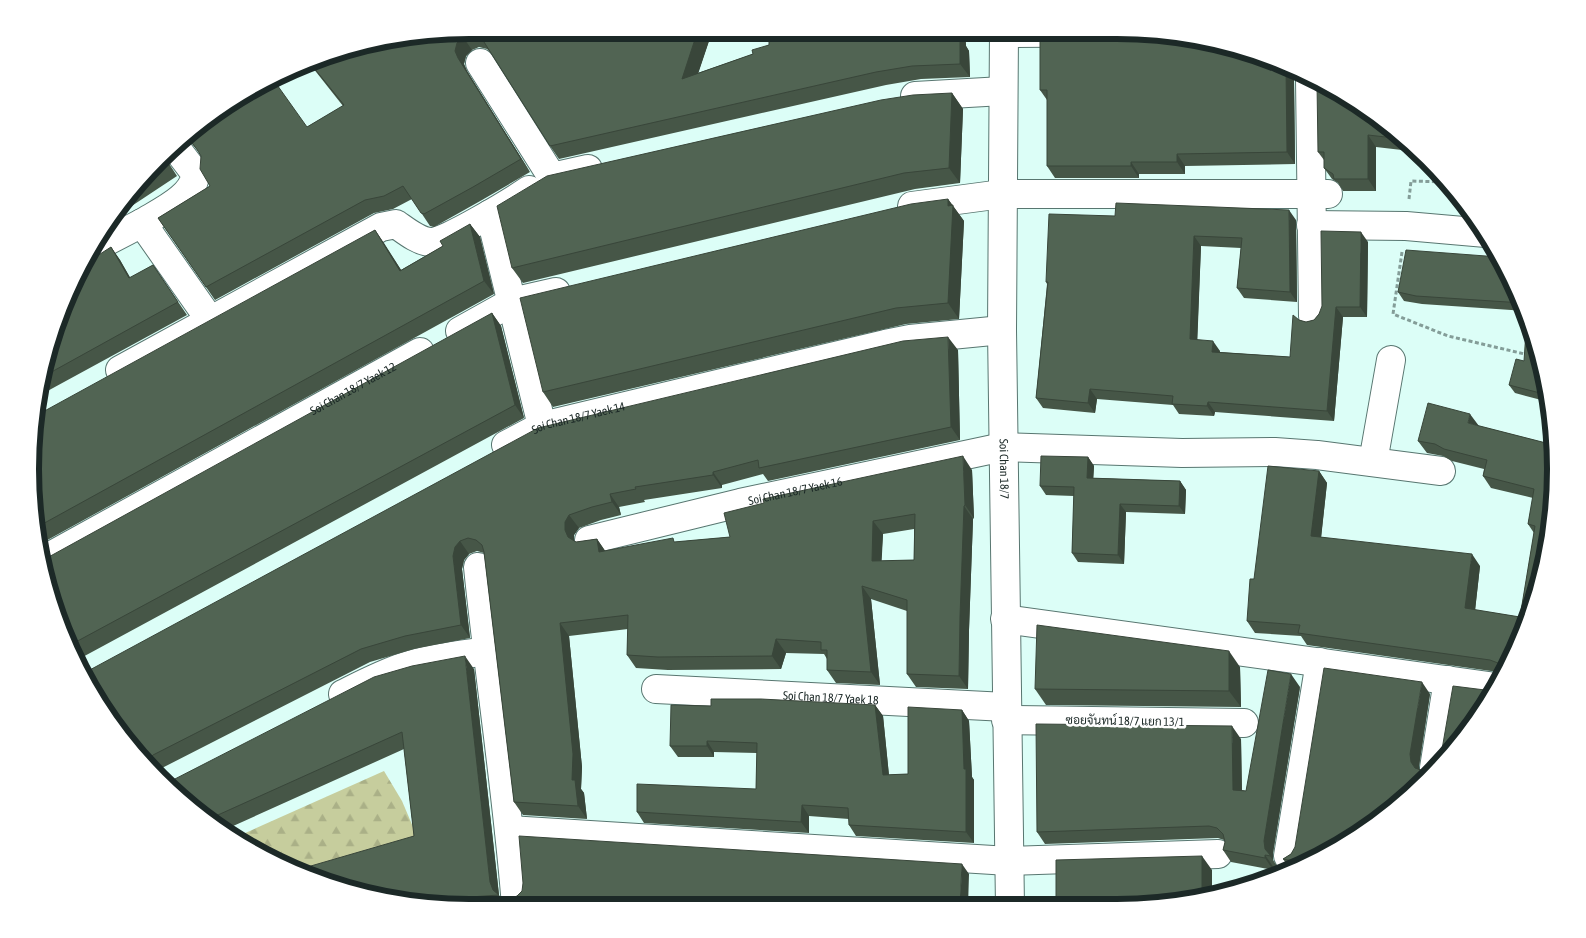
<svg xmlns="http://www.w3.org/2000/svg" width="1586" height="938" font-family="'Asap Condensed',Sarabun,sans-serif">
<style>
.forest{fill:url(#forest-firs)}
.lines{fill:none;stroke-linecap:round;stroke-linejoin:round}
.minor-casing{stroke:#587670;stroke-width:30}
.path{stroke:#849d98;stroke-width:3;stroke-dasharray:4 2.5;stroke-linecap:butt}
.minor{stroke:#fff;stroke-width:28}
.wall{fill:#465647;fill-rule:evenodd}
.shaded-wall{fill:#39463a}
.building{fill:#516453;stroke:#39463a;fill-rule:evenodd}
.labels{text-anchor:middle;stroke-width:5;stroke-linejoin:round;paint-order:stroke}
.street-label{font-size:12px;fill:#1c2927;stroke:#fff}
.rim{fill:none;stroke:#1c2927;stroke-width:6}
</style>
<defs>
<pattern id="forest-firs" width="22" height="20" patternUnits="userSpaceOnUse" patternTransform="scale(1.25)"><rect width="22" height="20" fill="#c6cd9d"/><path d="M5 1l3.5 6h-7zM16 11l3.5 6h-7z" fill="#aab087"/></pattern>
</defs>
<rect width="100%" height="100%" fill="#dcfef7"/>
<!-- forest -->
<path class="forest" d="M 384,771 L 402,801 L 447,907 L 328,885 L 234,838 Z"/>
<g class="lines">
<!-- minor casing -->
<g class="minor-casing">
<g id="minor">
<path id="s1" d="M 1004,31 L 1002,330 L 1010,907"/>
<path d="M 1004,33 L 1149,32"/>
<path d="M 480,63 L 552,177 L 588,169"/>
<path d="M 1310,79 L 1313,316"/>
<path d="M 915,96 L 1003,91"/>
<path d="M 912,206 L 1002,194 L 1328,194"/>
<path d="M 490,214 L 542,426"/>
<path d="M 142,223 C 160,212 196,196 195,173 L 176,148"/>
<path d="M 1311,225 L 1406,226 L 1486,233"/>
<path d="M 92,249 L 142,223 L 210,320"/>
<path d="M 460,331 L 512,302 L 556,292"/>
<path d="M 120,370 L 381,227 L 396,224 C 406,231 418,241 430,242 C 443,244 514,200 529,190"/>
<path id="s2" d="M 506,445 L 542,426 L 885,344 L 910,339 L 1002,330"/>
<path d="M 1373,462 L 1391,360"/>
<path id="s3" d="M 589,540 L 740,503 L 1003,447 L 1182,453 L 1275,452 L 1317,455 L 1441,471"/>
<path id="s4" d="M 45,559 L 420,352"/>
<path d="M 478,567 C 489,676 506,785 515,894"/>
<path d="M 1005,619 L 1496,687"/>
<path id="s5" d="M 656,689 L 1006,707"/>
<path d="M 343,694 C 363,684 382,674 403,667 C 430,658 459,655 487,651"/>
<path d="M 1006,720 L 1244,723"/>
<path d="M 1434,768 L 1448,680"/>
<path d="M 509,830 L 1009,861 L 1218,854"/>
<path d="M 1288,856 L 1320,662"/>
</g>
</g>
<!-- path -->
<path class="path" d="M 1409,199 L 1411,181 L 1447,182
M 1402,252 L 1393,314 L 1448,336 L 1529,355"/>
<!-- minor -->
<use href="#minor" class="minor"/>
</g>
<!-- wall -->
<path class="wall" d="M 469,30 L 708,30 L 711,35 L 698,73 L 753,54 L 769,45 L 769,30 L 965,31 L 966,46 L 969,51 L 970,77 L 921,79 L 886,85 L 559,159 L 550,146 L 491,53 L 487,49 L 479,47 L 472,50 L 466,56 L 464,64 L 467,71 L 530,172 L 482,200 L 434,227 L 430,226 L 412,199 L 393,209 L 374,213 L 215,300 L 158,218 L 210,186 L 200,153 L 186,137 L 202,121 L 307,127 L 343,106 L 309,63 L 328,53 L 329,53 L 329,54 L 338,55 Z
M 1162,34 L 1183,38 L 1185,42 L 1294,79 L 1295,164 L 1185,166 L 1185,174 L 1139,174 L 1139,178 L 1055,178 L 1047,166 L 1047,100 L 1040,90 Z
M 952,93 L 963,109 L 960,183 L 915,189 L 523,283 L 512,268 Z
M 1361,104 L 1419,152 L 1376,147 L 1376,191 L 1343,191 L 1338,183 L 1332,179 L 1324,168 L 1324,160 L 1318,152 Z
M 166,159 L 177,176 L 106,223 Z
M 948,199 L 964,221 L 959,319 L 906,324 L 553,407 L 543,392 Z
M 1115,216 L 1296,220 L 1297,302 L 1244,298 L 1237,288 L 1241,248 L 1201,246 L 1197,340 L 1220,351 L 1219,352 L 1290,357 L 1299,320 L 1306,322 L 1314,320 L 1319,314 L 1368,242 L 1367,317 L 1343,317 L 1334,421 L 1215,412 L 1214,416 L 1179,414 L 1173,405 L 1097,399 L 1095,413 L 1043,408 L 1036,398 L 1047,284 L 1046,282 Z
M 470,224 L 480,237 L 494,294 L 42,543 L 30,469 L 375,230 L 401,270 L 443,246 Z
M 111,247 L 120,260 L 130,278 L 153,265 L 187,315 L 42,394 L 53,328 Z
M 1398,292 L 1523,301 L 1526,311 L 1422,304 L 1404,301 Z
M 492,313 L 501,326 L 524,418 L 79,659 L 53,610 Z
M 958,350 L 960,440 L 768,481 L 763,474 L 722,485 L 722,488 L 644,500 L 645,502 L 619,507 L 621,515 L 601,520 L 579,528 L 574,535 L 574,541 L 576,542 L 597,539 L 605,551 L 675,542 L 730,537 L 972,470 L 974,518 L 973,519 L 969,630 L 968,689 L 916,687 L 907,674 L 907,611 L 871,599 L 880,685 L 836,683 L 827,670 L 827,659 L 824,654 L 786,653 L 781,669 L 668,670 L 636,668 L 627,655 L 628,629 L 569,636 L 582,767 L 581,789 L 584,793 L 587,819 L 523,815 L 514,802 L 484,553 L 477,551 L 469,554 L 464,560 L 462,569 L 470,638 L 414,649 L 370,662 L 162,768 L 158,771 L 121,736 L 86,672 ZM 914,529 L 914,560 L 881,561 L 883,534 Z
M 1524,361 L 1549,402 L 1515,393 L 1509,385 Z
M 1479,426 L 1546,443 L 1548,555 L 1503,674 L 1498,672 L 1307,645 L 1301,636 L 1255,633 L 1247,621 L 1254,579 L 1319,471 L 1327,483 L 1321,537 L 1480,566 L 1475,610 L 1520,617 L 1534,533 L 1528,524 L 1533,498 L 1491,488 L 1483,476 L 1484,469 L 1452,461 L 1443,456 L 1427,453 L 1418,441 Z
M 1088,457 L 1094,466 L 1093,478 L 1180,481 L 1186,490 L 1185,514 L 1126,512 L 1124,564 L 1078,562 L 1072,553 L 1074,496 L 1046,495 L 1040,486 Z
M 1240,667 L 1241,707 L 1046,705 L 1035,689 Z
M 474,669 L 499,895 L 508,907 L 440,907 L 328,885 L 414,836 L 404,749 L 222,831 L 169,782 Z
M 1300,687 L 1273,853 L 1273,860 L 1279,869 L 1274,868 L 1273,870 L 1231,862 L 1223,850 L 1225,842 L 1224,840 L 1218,838 L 1045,844 L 1037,832 L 1241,739 L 1242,790 L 1246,791 Z
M 1430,694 L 1419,766 L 1336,849 L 1290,869 L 1283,859 L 1291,854 Z
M 875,705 L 883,716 L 889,775 L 908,774 L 962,710 L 969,721 L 972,777 L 974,780 L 974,843 L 856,836 L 849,825 L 849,819 L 809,816 L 809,833 L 644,823 L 637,812 L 756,789 L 757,753 L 714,752 L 714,757 L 678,757 L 670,746 L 711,706 Z"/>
<!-- shaded-wall -->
<path class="shaded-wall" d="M 698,30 L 708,30 L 711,35 L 692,92 L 682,79 Z
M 956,31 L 965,31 L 966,46 L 969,51 L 970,77 L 960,64 L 957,38 Z
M 463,37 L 472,50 L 466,56 L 464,64 L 467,71 L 530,172 L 521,159 L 458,58 L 455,51 L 457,43 Z
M 1180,38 L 1183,38 L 1188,46 L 1180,42 Z
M 1286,67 L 1296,72 L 1294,79 L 1295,164 L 1287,152 Z
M 952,93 L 963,109 L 960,183 L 949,168 Z
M 1368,135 L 1376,147 L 1376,191 L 1368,179 Z
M 1177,154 L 1185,166 L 1185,174 L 1177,162 Z
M 1131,162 L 1139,174 L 1139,178 L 1131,166 Z
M 948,199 L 964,221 L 959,319 L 948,303 Z
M 1289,210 L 1296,220 L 1297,302 L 1290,292 Z
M 470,224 L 480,237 L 494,294 L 484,281 Z
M 375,230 L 384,243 L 410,284 L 400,271 Z
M 1361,232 L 1368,242 L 1367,317 L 1360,307 Z
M 1194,236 L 1201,246 L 1197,349 L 1190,339 Z
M 111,247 L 120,260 L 138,291 L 129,278 Z
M 1336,307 L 1343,317 L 1334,421 L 1327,411 Z
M 492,313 L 501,326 L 524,418 L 515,405 Z
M 948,337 L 958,350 L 960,440 L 951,427 Z
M 1213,341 L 1220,351 L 1219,362 L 1212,352 Z
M 1547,381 L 1548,384 L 1549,402 L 1544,394 Z
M 1090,389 L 1097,399 L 1095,413 L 1088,403 Z
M 1208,402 L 1215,412 L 1214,416 L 1207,406 Z
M 1470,414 L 1479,426 L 1468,423 Z
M 963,456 L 972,470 L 974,518 L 965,505 Z
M 1088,457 L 1094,466 L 1093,486 L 1087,478 Z
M 1319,471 L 1327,483 L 1320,548 L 1311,536 Z
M 713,472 L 722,485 L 722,488 L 713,475 Z
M 1180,481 L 1186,490 L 1185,514 L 1179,506 Z
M 610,494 L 619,507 L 621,515 L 612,502 Z
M 1120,504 L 1126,512 L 1124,564 L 1118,555 Z
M 964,506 L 973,519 L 969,630 L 968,689 L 959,676 L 960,617 Z
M 569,515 L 579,528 L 574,535 L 574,543 L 568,537 L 565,530 L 565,522 Z
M 873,521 L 883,534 L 881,574 L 872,561 Z
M 597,539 L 606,552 L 599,552 Z
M 460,541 L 469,554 L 464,560 L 462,569 L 470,638 L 461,625 L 453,556 L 455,547 Z
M 1472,554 L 1480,566 L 1474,620 L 1465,608 Z
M 862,586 L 871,599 L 880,685 L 871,672 Z
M 560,623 L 569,636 L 582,767 L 581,789 L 584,793 L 587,819 L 578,806 L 572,780 Z
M 776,639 L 786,653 L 781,669 L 772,656 Z
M 1229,651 L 1240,667 L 1241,707 L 1229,691 Z
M 465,656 L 474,669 L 499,895 L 493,890 L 490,882 Z
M 1291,674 L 1300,687 L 1273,853 L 1273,860 L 1265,849 L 1264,841 Z
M 1422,682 L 1430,694 L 1419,766 L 1420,774 L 1411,762 L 1410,754 Z
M 875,705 L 883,716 L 890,786 L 883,775 Z
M 962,710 L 969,721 L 972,777 L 974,780 L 974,843 L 966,832 Z
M 1232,726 L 1241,739 L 1242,802 L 1233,790 Z
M 707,741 L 714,752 L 714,757 L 707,746 Z
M 802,805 L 809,816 L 809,833 L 801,822 Z
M 1265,855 L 1274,868 L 1273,870 L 1265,858 Z
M 1202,856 L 1212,870 L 1212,896 L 1202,898 Z
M 962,864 L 969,874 L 968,907 L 960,907 Z"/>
<!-- building -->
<path class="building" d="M 469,30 L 698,30 L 682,79 L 753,54 L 752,50 L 769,45 L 769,30 L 956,31 L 957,38 L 960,38 L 960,64 L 912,66 L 876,72 L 550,146 L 484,42 L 478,36 L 470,34 L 463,37 L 457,43 L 455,51 L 458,58 L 521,159 L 473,187 L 424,214 L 421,213 L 403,186 L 384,196 L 365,200 L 206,287 L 158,218 L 210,186 L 200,169 L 201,156 L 198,151 L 187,136 L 202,121 L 275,82 L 307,127 L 344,105 L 310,63 L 328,53 L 329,55 L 338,55 L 345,52 L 346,50 Z
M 1162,34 L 1180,38 L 1180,42 L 1201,42 L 1258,53 L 1286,67 L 1287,152 L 1177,154 L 1177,162 L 1131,162 L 1131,166 L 1047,166 L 1047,90 L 1040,90 L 1040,36 Z
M 1317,83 L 1361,104 L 1403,139 L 1368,135 L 1368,179 L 1334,179 L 1333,174 L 1324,168 L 1324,152 L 1318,152 Z
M 952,93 L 949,168 L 904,173 L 512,268 L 497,206 L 547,176 L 881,100 L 913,95 Z
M 166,159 L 168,163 L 153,172 Z
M 948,199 L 948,206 L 953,205 L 948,303 L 896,308 L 543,392 L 520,298 L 911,204 Z
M 1116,203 L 1289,210 L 1290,292 L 1237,288 L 1242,238 L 1194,236 L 1190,339 L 1213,341 L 1212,352 L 1290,357 L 1293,315 L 1299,320 L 1306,322 L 1314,320 L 1319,314 L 1322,306 L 1321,231 L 1361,232 L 1360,307 L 1336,307 L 1327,411 L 1208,402 L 1207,406 L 1172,404 L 1173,396 L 1090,389 L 1088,403 L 1036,398 L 1048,282 L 1046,282 L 1049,214 L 1115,216 Z
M 470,224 L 484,281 L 39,526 L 30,469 L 39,414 L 375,230 L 400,271 L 443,246 L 440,241 Z
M 111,247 L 129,278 L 153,265 L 178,302 L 46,375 L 53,328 L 86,263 Z
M 1406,250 L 1499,257 L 1523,303 L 1416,296 L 1398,292 Z
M 492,313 L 515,405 L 72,644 L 53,610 L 45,559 Z
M 1527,317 L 1547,381 L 1544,394 L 1509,385 L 1516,359 L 1524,361 Z
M 948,337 L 951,427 L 759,468 L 758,460 L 713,472 L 713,475 L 635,487 L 636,489 L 610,494 L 612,502 L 592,507 L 569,515 L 565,522 L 565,530 L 568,537 L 576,542 L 597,539 L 599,552 L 673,538 L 674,542 L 730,537 L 724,513 L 764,503 L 763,499 L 963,456 L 965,505 L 964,506 L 960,617 L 959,676 L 907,674 L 907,600 L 862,586 L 871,672 L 827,670 L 827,650 L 821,650 L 821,642 L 776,639 L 772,656 L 658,657 L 627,655 L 628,615 L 560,623 L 573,754 L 572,780 L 575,780 L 578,806 L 514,802 L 484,552 L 482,545 L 476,540 L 468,538 L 460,541 L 455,547 L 453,556 L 461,625 L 405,636 L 361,649 L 153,755 L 147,761 L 121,736 L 86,672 L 538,428 L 903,341 ZM 915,514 L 914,560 L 872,561 L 873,521 Z
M 1428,403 L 1470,414 L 1468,423 L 1546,443 L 1550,407 L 1556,469 L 1548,555 L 1522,637 L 1503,674 L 1502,670 L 1498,663 L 1490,660 L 1298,633 L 1300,625 L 1247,621 L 1250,579 L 1254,579 L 1268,466 L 1319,471 L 1311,536 L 1472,554 L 1465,608 L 1520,617 L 1535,526 L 1528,524 L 1534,489 L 1483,476 L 1487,460 L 1444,449 L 1435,444 L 1418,441 Z
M 1041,456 L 1088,457 L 1087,478 L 1180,481 L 1179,506 L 1120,504 L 1118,555 L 1072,553 L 1074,487 L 1040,486 Z
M 1037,625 L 1229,651 L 1229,691 L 1035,689 Z
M 465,656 L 490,882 L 493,890 L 499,895 L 411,901 L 328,885 L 297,870 L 414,836 L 402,732 L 209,819 L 169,782 L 374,677 L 412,666 Z
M 1324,668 L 1422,682 L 1410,754 L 1411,762 L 1415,768 L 1424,771 L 1432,770 L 1407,799 L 1336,849 L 1304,863 L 1283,859 L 1291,854 L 1295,847 Z
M 1268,670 L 1291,674 L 1264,841 L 1265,849 L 1271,856 L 1265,855 L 1265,858 L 1223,850 L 1225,842 L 1223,834 L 1217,828 L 1209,826 L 1037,832 L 1036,724 L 1232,726 L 1233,790 L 1246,791 Z
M 1453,686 L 1485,690 L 1493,690 L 1495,688 L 1482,713 L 1440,761 Z
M 711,699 L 761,699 L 875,705 L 883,775 L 908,774 L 908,707 L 962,710 L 964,769 L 966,769 L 966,832 L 849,825 L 848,808 L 802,805 L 801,822 L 637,812 L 637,784 L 756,789 L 757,743 L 707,741 L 707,746 L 670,746 L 671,705 L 711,706 Z
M 519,836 L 962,864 L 960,907 L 510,907 L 510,899 L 517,896 L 522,891 L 523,883 Z
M 1202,856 L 1202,898 L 1146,907 L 1056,907 L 1056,860 Z"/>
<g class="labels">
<!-- street labels -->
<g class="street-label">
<text dy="4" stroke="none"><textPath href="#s4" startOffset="352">Soi Chan 18/7 Yaek 12</textPath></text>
<text dy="4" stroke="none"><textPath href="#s2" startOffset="78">Soi Chan 18/7 Yaek 14</textPath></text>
<text dy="4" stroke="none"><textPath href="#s1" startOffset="438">Soi Chan 18/7</textPath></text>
<text dy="4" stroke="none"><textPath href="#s3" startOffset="212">Soi Chan 18/7 Yaek 16</textPath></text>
<text dy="4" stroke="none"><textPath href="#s5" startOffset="175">Soi Chan 18/7 Yaek 18</textPath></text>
<text transform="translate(1125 721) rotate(1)" y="4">ซอยจันทน์ 18/7 แยก 13/1</text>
</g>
</g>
<!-- crop -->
<path d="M0 0H1586V938H0ZM469 39H1117A430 430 0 0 1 1547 469V469A430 430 0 0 1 1117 899H469A430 430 0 0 1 39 469V469A430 430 0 0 1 469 39Z" fill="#fff" fill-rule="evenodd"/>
<path class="rim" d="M469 39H1117A430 430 0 0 1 1547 469V469A430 430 0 0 1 1117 899H469A430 430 0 0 1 39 469V469A430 430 0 0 1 469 39Z"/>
</svg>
